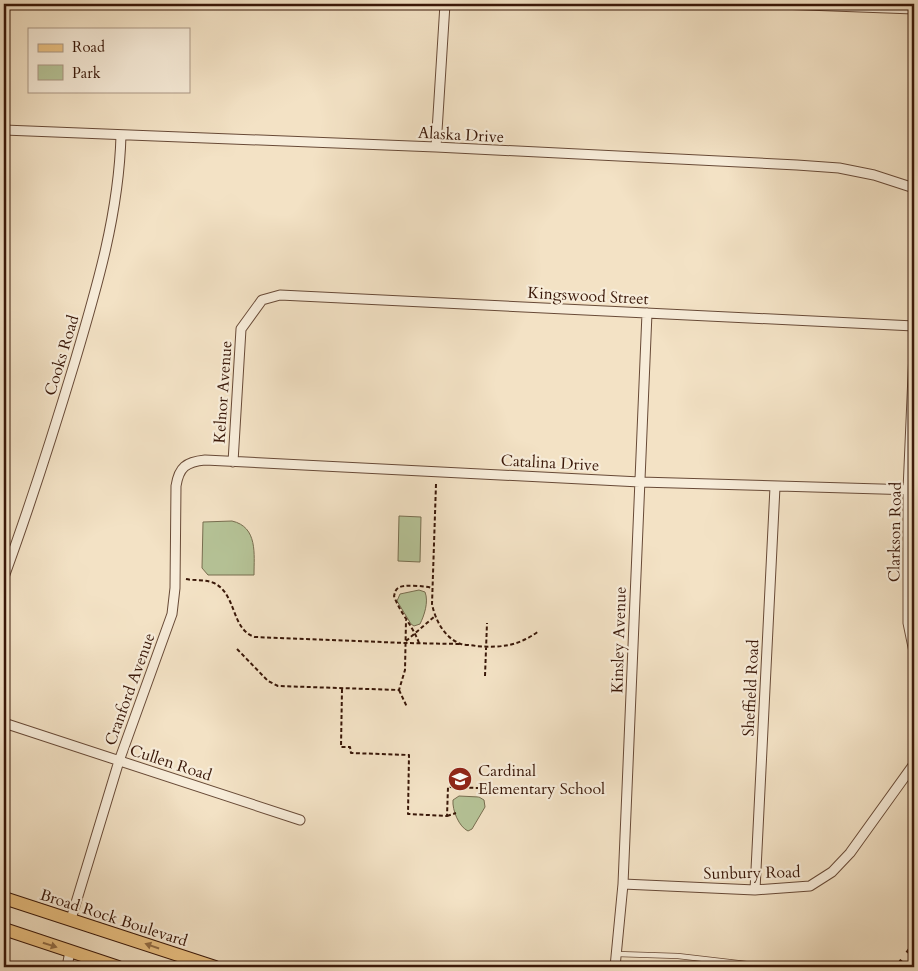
<svg xmlns="http://www.w3.org/2000/svg" width="918" height="971" font-family="Cardo,serif">
<style>
.green{fill:#b6c498;stroke:#786e50}
.lines{fill:none;stroke-linecap:round;stroke-linejoin:round}
.lane-casing{stroke:#684a37;stroke-width:6}
.street-casing{stroke:#684a37;stroke-width:11}
.primary-casing{stroke:#391708;stroke-width:14}
.path{stroke:#391708;stroke-width:2;stroke-dasharray:4 2.5;stroke-linecap:butt}
.lane{stroke:#f7ecd9;stroke-width:4.5}
.street{stroke:#f7ecd9;stroke-width:9}
.primary{stroke:#eac182;stroke-width:12}
.rail{stroke:#391708;stroke-width:3;stroke-dasharray:9 9;stroke-linecap:butt}
.oneway{fill:#926c45}
.labels{text-anchor:middle;stroke-width:4.5;stroke-linejoin:round;paint-order:stroke}
.street-label{font-size:16px;fill:#391708;stroke:#f7ecd9}
.poi-label{font-size:16px;fill:#391708;stroke:#f7ecd9;text-anchor:start}
</style>
<rect width="100%" height="100%" fill="#f3e2c5"/>
<filter id="stains"><feTurbulence type="fractalNoise" baseFrequency=".004" numOctaves="4"/><feColorMatrix values="0 0 0 0 .2 0 0 0 0 .09 0 0 0 0 .02 0 0 0 .5 -.17"/></filter>
<radialGradient id="worn" r=".72"><stop offset=".6" stop-color="#630" stop-opacity="0"/><stop offset="1" stop-color="#630" stop-opacity=".3"/></radialGradient>
<!-- green -->
<path class="green" d="M 399,516 L 421,517 L 420,562 L 398,561 Z
M 232,521 C 258,527 254,554 254,575 L 208,575 L 202,568 L 203,522 Z
M 419,590 L 425,592 C 429,602 424,616 420,624 L 414,626 L 411,624 L 397,601 L 400,594 Z
M 459,796 L 479,797 L 484,800 L 485,807 L 472,829 L 468,831 C 459,827 452,810 453,800 Z"/>
<g class="lines">
<!-- lane casing -->
<g class="lane-casing">
<path id="lane" d="M 617,954 L 678,956 L 772,967"/>
</g>
<!-- street casing -->
<g class="street-casing">
<path id="street" d="M 779,4 L 914,9
M 4,130 L 436,147 L 797,165 L 839,168 L 874,175 L 914,188
M 436,147 L 445,4
M 914,352 L 908,490 L 908,623 L 914,652
M 233,462 L 241,329 L 262,300 L 280,295 L 914,326
M 4,577 C 30,506 53,434 75,361 C 97,287 119,213 121,135
M 4,723 L 300,820
M 623,884 L 755,890 L 810,886 L 832,872 L 850,853 L 914,764
M 755,890 L 775,487
M 71,919 L 119,761 L 172,614 L 175,588 L 176,486 C 179,467 186,462 205,460 L 640,482 L 914,490
M 67,967 L 70,951
M 615,967 L 623,884 L 647,313"/>
</g>
<!-- primary casing -->
<g class="primary-casing">
<path id="primary" d="M 4,898 L 215,967
M 4,929 L 118,967"/>
</g>
<!-- path -->
<path class="path" d="M 436,484 L 432,604 C 435,619 444,638 461,644 C 465,645 471,645 476,646 C 502,648 518,646 539,631
M 186,579 C 195,581 205,579 214,583 C 237,594 231,630 255,637 L 406,643 L 460,644
M 406,641 L 435,616
M 419,643 C 413,626 400,613 394,596 C 395,593 395,590 398,588 C 403,584 425,586 432,588
M 237,649 L 268,681 L 278,686 L 399,690 L 405,670 L 406,620
M 485,676 L 487,623
M 342,689 L 341,747 L 350,747 L 351,753 L 409,755 L 408,814 L 447,816 L 448,787 L 538,790
M 399,690 L 407,707
M 447,816 L 456,813"/>
<!-- lane -->
<use href="#lane" class="lane"/>
<!-- street -->
<use href="#street" class="street"/>
<!-- primary -->
<use href="#primary" class="primary"/>
<!-- rail -->
<path class="rail" d="M 896,967 L 914,943"/>
</g>
<!-- one-way arrows -->
<defs><path id="oneway-solid" d="M-6-.8H1V-3.2L6.5 0L1 3.2V.8H-6Z" transform="scale(1.25)"/></defs>
<g class="oneway">
<use href="#oneway-solid" transform="translate(50 945) rotate(18)"/>
<use href="#oneway-solid" transform="translate(152 946) rotate(-161)"/>
</g>
<!-- icons -->
<defs>
<g id="school-disc" transform="scale(1.25)"><circle r="9.5" fill="#8f2418" stroke="#f7ecd9"/><path d="M0-5L7-2L0 1L-7-2ZM-4 1L0 2.5L4 1V4Q0 6-4 4Z" fill="#fff"/></g>
</defs>
<g fill-rule="evenodd">
<use href="#school-disc" x="460" y="779"/>
</g>
<g class="labels">
<!-- street labels -->
<g class="street-label">
<text transform="translate(461 134) rotate(3)" y="6">Alaska Drive</text>
<text transform="translate(588 295) rotate(3)" y="6">Kingswood Street</text>
<text transform="translate(61 355) rotate(-73)" y="6">Cooks Road</text>
<text transform="translate(222 392) rotate(-86)" y="6">Kelnor Avenue</text>
<text transform="translate(550 462) rotate(3)" y="6">Catalina Drive</text>
<text transform="translate(894 532) rotate(-89)" y="6">Clarkson Road</text>
<text transform="translate(618 640) rotate(-88)" y="6">Kinsley Avenue</text>
<text transform="translate(750 688) rotate(-87)" y="6">Sheffield Road</text>
<text transform="translate(129 689) rotate(-70)" y="6">Cranford Avenue</text>
<text transform="translate(171 762) rotate(18)" y="6">Cullen Road</text>
<text transform="translate(752 872) rotate(-1)" y="6">Sunbury Road</text>
<text transform="translate(114 917) rotate(18)" y="6">Broad Rock Boulevard</text>
</g>
<!-- poi labels -->
<g class="poi-label">
<text x="478" y="776">Cardinal<tspan x="478" dy="18">Elementary School</tspan></text>
</g>
</g>
<!-- margin -->
<rect width="918" height="971" fill="none" stroke="#f3e2c5" stroke-width="20"/>
<rect x="5" y="5" width="908" height="961" fill="none" stroke="#391708" stroke-width="2.5"/>
<rect x="10" y="10" width="898" height="951" fill="none" stroke="#391708"/>
<!-- legend -->
<rect x="28" y="28" width="162" height="65" fill="#f7ecd9" stroke="#ab9785"/>
<rect x="38" y="44" width="25" height="8" fill="#eac182" stroke="#ab9785"/>
<text x="72" y="52" font-size="15" fill="#391708">Road</text>
<rect x="38" y="65" width="25" height="15" fill="#b6c498" stroke="#ab9785"/>
<text x="72" y="78" font-size="15" fill="#391708">Park</text>
<rect width="100%" height="100%" filter="url(#stains)"/>
<rect width="100%" height="100%" fill="url(#worn)"/>
</svg>
